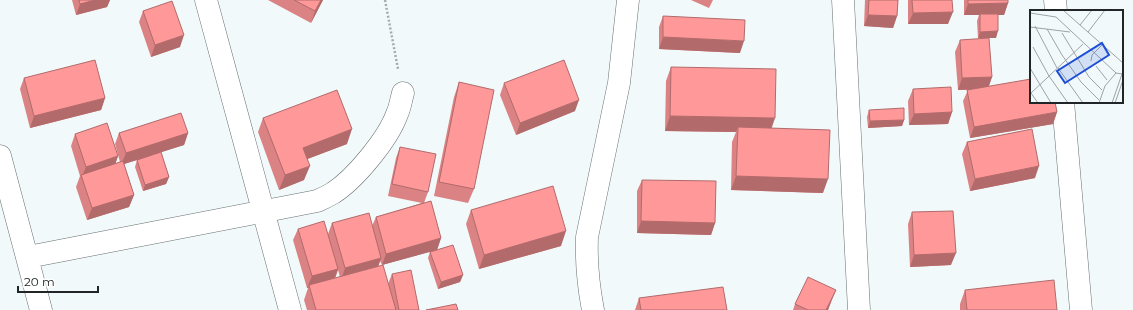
<svg xmlns="http://www.w3.org/2000/svg" width="1133" height="310" font-family="Montserrat,sans-serif">
<style>
.lines{fill:none;stroke-linecap:round;stroke-linejoin:round}
.minor-casing{stroke:#686f70;stroke-width:23}
.path{stroke:#a6acac;stroke-width:2.5;stroke-dasharray:2 2;stroke-linecap:butt}
.minor{stroke:#fff;stroke-width:22}
.wall{fill:#db8384;fill-rule:evenodd}
.shaded-wall{fill:#b26a6b}
.building{fill:#ff9899;stroke:#b26a6b}
.inset-road{fill:none;stroke:#9ea4a5;stroke-width:1}
.view{fill:#1d4ed8;fill-opacity:0.15;stroke:#1d4ed8;stroke-width:2}
.inset-edge{fill:none;stroke:#222525;stroke-width:2}
</style>
<rect width="100%" height="100%" fill="#f1f9fa"/>
<g class="lines">
<!-- minor casing -->
<g class="minor-casing">
<path id="minor" d="M 206,0 L 290,310
M 843,0 L 859,310
M 1055,0 L 1056,11
M 1063,102 L 1081,310
M 0,156 L 41,310
M 28,257 L 317,201 C 322,199 328,196 333,193 C 355,179 388,139 397,114 C 400,108 401,100 403,93
M 593,310 C 588,284 586,263 587,237 L 619,83 L 628,0"/>
</g>
<!-- path -->
<path class="path" d="M 385,0 L 398,69"/>
<!-- minor -->
<use href="#minor" class="minor"/>
</g>
<!-- wall -->
<path class="wall" d="M 72,0 L 110,0 L 107,7 L 76,15 Z
M 268,0 L 323,0 L 311,23 Z
M 691,0 L 713,0 L 709,8 Z
M 865,0 L 898,0 L 897,16 L 893,28 L 864,26 Z
M 908,0 L 952,0 L 948,24 L 908,24 Z
M 964,0 L 1008,0 L 1008,3 L 1004,15 L 998,15 L 996,38 L 978,38 L 977,21 L 979,15 L 964,15 Z
M 143,11 L 180,47 L 151,57 L 139,22 Z
M 663,16 L 740,53 L 659,49 L 659,27 Z
M 960,40 L 992,77 L 989,86 L 1057,112 L 1053,124 L 970,138 L 963,101 L 968,90 L 958,90 L 955,52 Z
M 671,67 L 772,128 L 823,193 L 731,190 L 732,142 L 736,132 L 665,131 L 666,81 Z
M 24,78 L 105,98 L 101,110 L 30,128 L 20,89 Z
M 459,82 L 474,189 L 468,203 L 434,196 L 454,97 Z
M 504,83 L 575,111 L 516,135 L 500,95 Z
M 913,89 L 952,112 L 948,124 L 909,125 L 908,101 Z
M 869,110 L 904,120 L 902,126 L 868,128 L 867,117 Z
M 263,118 L 347,144 L 307,159 L 304,180 L 279,190 L 258,132 Z
M 119,133 L 188,133 L 184,145 L 161,152 L 169,177 L 166,184 L 143,191 L 135,167 L 137,160 L 124,164 L 134,195 L 129,207 L 87,220 L 76,187 L 80,176 L 71,146 L 75,134 L 118,156 L 115,164 L 120,162 L 115,144 Z
M 967,142 L 1035,178 L 970,191 L 962,154 Z
M 400,147 L 428,192 L 424,203 L 441,238 L 437,250 L 463,275 L 460,282 L 438,289 L 428,258 L 430,252 L 432,251 L 382,265 L 380,261 L 378,267 L 388,284 L 392,274 L 419,310 L 307,310 L 304,300 L 308,288 L 307,288 L 293,240 L 298,229 L 328,234 L 332,223 L 372,226 L 376,217 L 422,203 L 388,196 L 396,158 ZM 338,270 L 340,277 L 335,279 Z
M 642,180 L 715,223 L 711,235 L 637,233 L 637,191 Z
M 471,210 L 561,246 L 479,269 L 466,224 Z
M 912,212 L 951,265 L 910,267 L 908,224 Z
M 836,290 L 828,310 L 793,310 L 795,304 Z
M 965,290 L 1057,310 L 960,310 L 960,304 Z
M 639,298 L 727,310 L 635,310 Z"/>
<!-- shaded-wall -->
<path class="shaded-wall" d="M 95,0 L 110,0 L 107,7 L 76,15 L 80,4 Z
M 321,0 L 323,0 L 311,23 L 315,11 Z
M 1008,3 L 1004,15 L 964,15 L 968,4 Z
M 953,12 L 948,24 L 908,24 L 913,13 Z
M 868,15 L 897,16 L 893,28 L 864,26 Z
M 998,31 L 996,38 L 978,38 L 980,32 Z
M 184,35 L 180,47 L 151,57 L 155,45 Z
M 663,37 L 744,41 L 740,53 L 659,49 Z
M 992,77 L 988,88 L 958,90 L 962,78 Z
M 105,98 L 101,110 L 30,128 L 34,116 Z
M 579,100 L 575,111 L 516,135 L 520,123 Z
M 952,112 L 948,124 L 909,125 L 914,114 Z
M 1057,112 L 1053,124 L 970,138 L 974,127 Z
M 670,116 L 775,118 L 770,133 L 738,127 L 736,132 L 665,131 Z
M 904,120 L 902,126 L 868,128 L 870,121 Z
M 352,129 L 347,144 L 297,163 L 303,148 Z
M 188,133 L 184,145 L 121,165 L 126,153 Z
M 118,156 L 114,168 L 81,179 L 86,167 Z
M 310,166 L 304,180 L 279,190 L 285,175 Z
M 1039,166 L 1035,178 L 970,191 L 975,179 Z
M 736,176 L 828,179 L 823,193 L 731,190 Z
M 169,177 L 166,184 L 143,191 L 145,185 Z
M 134,195 L 129,207 L 87,220 L 92,208 Z
M 641,221 L 715,223 L 711,235 L 637,233 Z
M 566,231 L 561,246 L 479,269 L 484,255 Z
M 441,238 L 437,250 L 382,265 L 386,254 Z
M 956,253 L 951,265 L 910,267 L 914,255 Z
M 381,258 L 377,270 L 341,280 L 345,268 Z
M 338,269 L 334,280 L 309,285 L 308,288 L 307,288 L 312,276 Z
M 463,275 L 460,282 L 438,289 L 441,282 Z
M 836,290 L 831,301 L 828,310 L 826,310 Z"/>
<!-- building -->
<path class="building" d="M 79,0 L 95,0 L 80,4 Z
M 294,0 L 321,0 L 315,11 Z
M 869,0 L 898,0 L 897,16 L 868,15 Z
M 912,0 L 952,0 L 953,12 L 913,13 Z
M 968,0 L 1008,0 L 1008,3 L 968,4 Z
M 172,1 L 184,35 L 155,45 L 143,11 Z
M 980,14 L 998,14 L 998,31 L 980,32 Z
M 663,16 L 745,20 L 744,41 L 663,37 Z
M 989,38 L 992,77 L 962,78 L 960,40 Z
M 95,60 L 105,98 L 34,116 L 24,78 Z
M 564,60 L 579,100 L 520,123 L 504,83 Z
M 671,67 L 776,69 L 775,118 L 670,116 Z
M 1031,79 L 1031,102 L 1055,102 L 1057,112 L 974,127 L 967,90 Z
M 459,82 L 494,90 L 474,189 L 439,182 Z
M 951,87 L 952,112 L 914,114 L 913,89 Z
M 337,90 L 352,129 L 303,148 L 310,166 L 285,175 L 263,118 Z
M 904,108 L 904,120 L 870,121 L 869,110 Z
M 181,113 L 188,133 L 126,153 L 119,133 Z
M 107,123 L 118,156 L 86,167 L 75,134 Z
M 738,127 L 830,130 L 828,179 L 736,176 Z
M 1032,129 L 1039,166 L 975,179 L 967,142 Z
M 400,147 L 436,154 L 428,192 L 392,184 Z
M 161,152 L 169,177 L 145,185 L 137,160 Z
M 123,161 L 134,195 L 92,208 L 81,175 Z
M 642,180 L 716,181 L 715,223 L 641,221 Z
M 553,186 L 566,231 L 484,255 L 471,210 Z
M 431,201 L 441,238 L 386,254 L 376,217 Z
M 953,211 L 956,253 L 914,255 L 912,212 Z
M 369,213 L 381,258 L 345,268 L 332,223 Z
M 324,221 L 338,269 L 312,276 L 298,229 Z
M 453,245 L 463,275 L 441,282 L 430,252 Z
M 383,265 L 396,310 L 316,310 L 309,285 Z
M 411,270 L 419,310 L 399,310 L 392,274 Z
M 808,277 L 836,290 L 826,310 L 808,310 L 795,304 Z
M 1054,280 L 1057,310 L 967,310 L 965,290 Z
M 723,287 L 727,310 L 641,310 L 639,298 Z
M 456,304 L 458,310 L 426,310 Z"/>
<!-- overview -->
<g transform="translate(1030 10)">
<rect width="93" height="93" fill="#f1f9fa"/>
<path class="inset-road" d="M 33,0 L 93,53M 0,3 L 26,7 L 86,63 L 92,64M 50,15 L 62,0M 5,16 L 27,58M 0,17 L 40,22M 17,19 L 32,45 L 51,72 L 69,90M 58,22 L 75,0M 32,23 L 59,67 L 72,80M 3,37 L 19,66 L 38,93M 61,51 L 62,45 L 72,35M 66,56 L 77,70M 0,58 L 21,93M 28,58 L 53,93M 1,83 L 8,93M 0,84 L 53,34M 69,93 L 75,76 L 86,63M 82,93 L 93,61M 85,93 L 93,70"/>
<path class="view" d="M 72,33 L 79,45 L 35,73 L 27,61 Z"/>
<rect width="93" height="93" class="inset-edge"/>
</g>
<!-- scale -->
<path d="M18 286v6h80v-6" fill="none" stroke="#222525" stroke-width="2"/>
<text x="24" y="286" font-size="12" fill="#222525" stroke="#ffffff" stroke-width="3" paint-order="stroke">20 m</text>
</svg>
